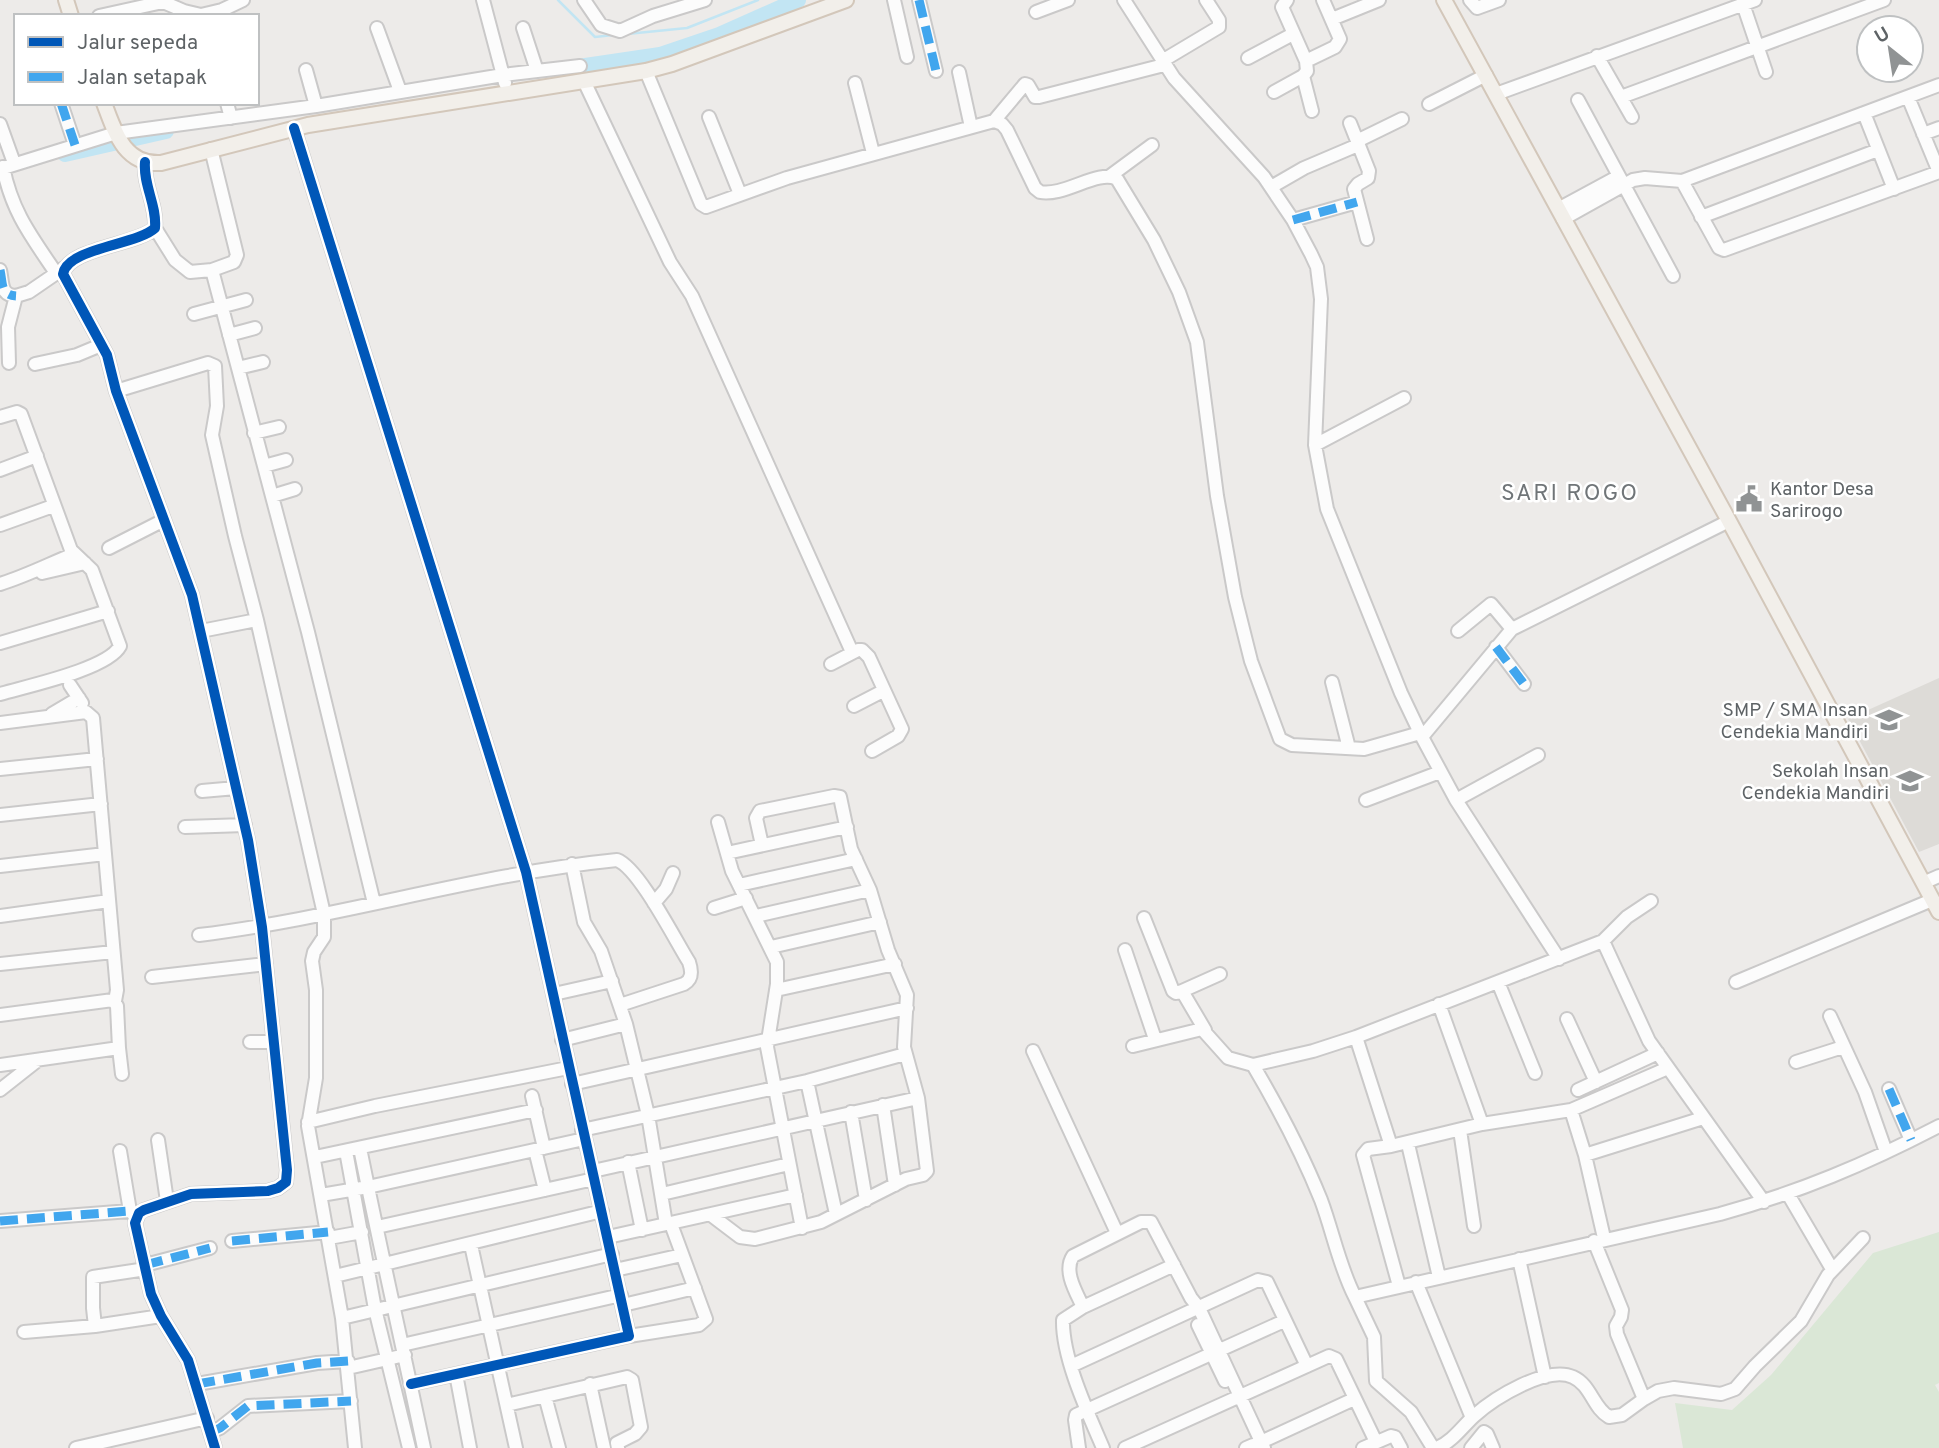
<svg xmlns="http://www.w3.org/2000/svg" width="1939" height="1448" font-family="Overpass,sans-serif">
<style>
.education{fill:#dddbd7}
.green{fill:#dae7d6}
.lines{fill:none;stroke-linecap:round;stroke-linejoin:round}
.stream{stroke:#c2e5f3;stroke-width:2.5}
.river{stroke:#c2e5f3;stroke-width:16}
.minor-casing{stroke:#cac9c9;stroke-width:16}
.major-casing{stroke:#d3c7ba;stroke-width:18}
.minor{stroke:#fcfcfc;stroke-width:12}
.major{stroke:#f2efea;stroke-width:14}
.quiet{stroke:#41a6ee;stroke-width:9;stroke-dasharray:18 9;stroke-linecap:butt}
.cycleway-casing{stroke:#fff;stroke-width:15}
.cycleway{stroke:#0057b8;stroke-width:10}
.labels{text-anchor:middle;stroke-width:5;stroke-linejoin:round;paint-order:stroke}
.poi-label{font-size:19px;fill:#5e6366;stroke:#fff;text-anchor:end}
.quarter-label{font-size:23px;letter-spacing:2px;fill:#707578;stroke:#fff}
</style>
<rect width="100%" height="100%" fill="#edebe9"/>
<!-- education -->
<path class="education" d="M 1939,678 L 1939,844 L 1919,852 L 1848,719 Z"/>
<!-- green -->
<path class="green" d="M 1939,1232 L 1939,1383 L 1935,1385 L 1939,1392 L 1939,1448 L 1683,1448 L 1675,1403 L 1732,1410 L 1771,1375 L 1873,1253 Z"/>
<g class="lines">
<!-- stream -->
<path class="stream" d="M 558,0 L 595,37 L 613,35
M 627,34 L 687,28 L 758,0"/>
<!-- river -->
<path class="river" d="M 565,69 L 660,55 L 719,35 L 798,0
M 65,154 L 166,131"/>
<!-- minor casing -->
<g class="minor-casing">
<path id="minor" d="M 483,0 L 505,83
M 584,0 L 601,25 L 620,31 L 653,16 L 705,0
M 894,0 L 907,57
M 919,0 L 936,71
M 1124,0 L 1174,78 L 1264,177 L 1293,220 L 1311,254 L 1317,267 L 1321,299 L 1315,445 L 1327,509 L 1401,693 L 1422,737 L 1456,800 L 1559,959
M 1470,0 L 1477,8 L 1499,0
M 1743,4 L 1766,72
M 1036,12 L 1068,0
M 99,16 L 163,2 L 184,11 L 201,15 L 222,10 L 243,0
M 1332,19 L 1379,0
M 377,28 L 400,91
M 523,28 L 537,71
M 1597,56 L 1632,117
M 1248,58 L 1293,34
M 1162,61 L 1219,27 L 1219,20 L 1206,0
M 1306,61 L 1335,47 L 1340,39 L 1323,0
M 306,70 L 316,106
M 646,71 L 701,204 L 706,207 L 787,178 L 994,121 L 1025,84 L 1028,85 L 1035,97 L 1039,97 L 1164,65
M 959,72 L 971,127
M 1303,76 L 1312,111
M 584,81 L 670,262 L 692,296 L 852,652
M 855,83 L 873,153
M 1274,92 L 1303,76 L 1307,71 L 1306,61 L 1282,7 L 1287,0
M 1496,94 L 1755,0
M 1621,97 L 1884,0
M 1908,97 L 1939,172
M 1578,100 L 1673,276
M 61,103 L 75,145
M 227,103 L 231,118
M 1429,104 L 1486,75
M 1864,113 L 1894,189
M 709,117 L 740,194
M 994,121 L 1002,124 L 1007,130 L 1035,188 L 1040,192 C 1064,197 1098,169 1117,179 L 1154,240 L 1179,292 L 1197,342 L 1217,496 L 1235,597 L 1251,661 L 1280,739 L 1292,745 L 1364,749 L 1420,733
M 1350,123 L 1369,171 L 1368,178 L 1358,184 L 1354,189 L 1367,239
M 0,124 L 14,163
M 294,128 L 526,872 L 629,1336 L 411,1384
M 1923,134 L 1939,128
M 1357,141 L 1402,119
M 145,162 C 143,185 157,205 155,228 C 137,245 67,248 63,274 L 107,355 L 116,391 L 192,595 L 248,840 L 262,927 L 287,1170 L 286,1182 L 278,1188 L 268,1191 L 191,1194 L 144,1210 L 139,1213 L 135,1223 L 151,1294 L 161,1316 L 188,1360 L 215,1448
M 3,167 C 12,212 31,236 56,273
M 0,169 L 116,133 L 316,106 L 503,75 L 580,66
M 1110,176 L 1152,145
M 1682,181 L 1719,248 L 1724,250 L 1939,172
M 1271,187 L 1304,168 L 1358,145
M 1558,209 L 1619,176
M 1701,217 L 1878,150
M 1563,219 L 1633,180 L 1645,178 L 1682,181 L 1939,85
M 1293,220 L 1357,202
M 155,228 L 175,260 L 190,272 L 212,270 L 234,262 L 237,255 L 211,149
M 0,270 C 3,283 0,295 16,296
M 212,270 L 308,632 L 374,903
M 194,314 L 246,300
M 229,335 L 255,328
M 9,363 L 8,327 L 16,296 L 29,292 L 64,268
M 35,364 L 77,355 L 101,345
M 238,368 L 263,362
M 116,391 L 208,363 L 215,366 L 217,406 L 212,435 L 235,536 L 257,620 L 324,914 L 324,937 L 314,952 L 312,961 L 316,990 L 316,1078 L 308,1126 L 342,1318 L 355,1448
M 0,417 L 17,412 L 21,414 L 71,550 L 92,570 L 120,646 C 108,669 27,686 0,694
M 254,433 L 279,427
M 1315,445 L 1404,398
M 264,466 L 286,460
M 0,470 L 37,456
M 272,496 L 295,489
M 0,525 L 53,506
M 109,548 L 164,520
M 42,573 L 85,563
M 0,584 C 26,576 49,564 74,554
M 201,631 L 257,620
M 1458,631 L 1491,604 L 1512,629
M 0,643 L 108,611
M 1496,647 L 1524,684
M 831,664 L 858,650 L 862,650 L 869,657 L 902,729 L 898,736 L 872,751
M 1332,682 L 1349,748
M 70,685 L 82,703
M 854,706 L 883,691
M 52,714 L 79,698
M 0,723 L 86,712 L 93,718 L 117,990 L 115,1001
M 1422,737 L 1512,629 L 1729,521
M 0,769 L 97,759
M 202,791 L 236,788
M 1366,800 L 1440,772
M 1456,800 L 1538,755
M 0,815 L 101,804
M 718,822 L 732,871 L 777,962 L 777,984 L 767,1047 L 802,1228
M 185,827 L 245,825
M 727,853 L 847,827
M 572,864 L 584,922 L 601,951 L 626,1024 L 648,1115 L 666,1224
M 0,866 L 105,854
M 1923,883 L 1939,876
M 739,885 L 856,859
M 654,903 L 666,889 L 673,873
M 714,908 L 746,898
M 0,916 L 109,901
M 756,916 L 870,890
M 1144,918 L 1173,991 L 1176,993 L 1182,991 L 1205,1030
M 199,935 C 340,918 476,874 617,860 C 639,868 675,940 689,962 C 692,971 693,979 684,984 L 620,1005
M 1603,941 L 1627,917 L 1651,901
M 771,947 L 880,922
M 1125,950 L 1155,1039
M 0,964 L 113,952
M 152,977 L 266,964
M 1498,982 L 1535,1073
M 1736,982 L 1932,900
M 776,990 L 895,964
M 1182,991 L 1220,974
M 554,994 L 612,981
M 1439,1004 L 1482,1124
M 0,1015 L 113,1000 L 117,1006 L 119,1048 L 0,1065
M 1830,1016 L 1865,1092 L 1886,1152
M 1567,1019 L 1596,1082
M 1356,1037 L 1391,1146 L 1482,1124 L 1571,1110 L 1585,1155 L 1604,1238
M 562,1040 L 626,1024
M 250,1042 L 274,1042
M 1133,1046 L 1202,1029 L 1228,1058 L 1253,1065 C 1279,1109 1302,1153 1321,1200 C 1333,1232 1339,1266 1355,1297 L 1720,1214 C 1800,1192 1866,1164 1939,1126
M 119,1048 L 122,1074
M 1033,1051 L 1117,1233
M 1796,1062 L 1843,1047
M 1253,1065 L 1313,1051 L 1356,1037 L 1603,941 L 1649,1041 L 1764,1202
M 807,1081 L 836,1214
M 572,1084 L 907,1008
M 1889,1089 L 1911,1140
M 0,1090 L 38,1060
M 1578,1090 L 1658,1053
M 532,1096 L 544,1148
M 883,1105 L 895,1185
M 1571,1110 L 1668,1068
M 851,1112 L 866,1200
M 308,1122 L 375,1106 L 568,1068
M 582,1130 L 807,1081 L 905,1054
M 1460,1130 L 1474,1226
M 158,1140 L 167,1201
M 1408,1144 L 1439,1277
M 1391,1146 L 1368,1149 L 1363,1155 L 1399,1286
M 360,1148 C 380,1248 403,1348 424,1448
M 535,1150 L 545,1190
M 120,1151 L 130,1211 L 136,1217
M 346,1151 L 375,1309 L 409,1448
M 1585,1155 L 1703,1118
M 315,1157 L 536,1110
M 628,1162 L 642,1230
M 593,1171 L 918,1098 L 904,1047 L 907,995 L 888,950 L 870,890 L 851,849 L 840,797 L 834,796 L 760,811 L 756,818 L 762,845
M 662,1194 L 789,1164
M 1788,1194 L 1832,1269
M 321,1195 L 368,1187 L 584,1139
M 711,1215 L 740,1237 L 755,1239 L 821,1222 L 906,1179 L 923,1175 L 927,1171 L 918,1098
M 0,1221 L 130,1211
M 377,1227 L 594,1179
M 608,1237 L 796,1195
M 329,1238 L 362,1232
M 232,1241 L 328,1232
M 471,1245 L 516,1448
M 1519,1259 L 1545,1377
M 145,1265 L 210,1248
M 615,1270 L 682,1255
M 335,1276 L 602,1211
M 1416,1282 L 1472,1418
M 1355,1297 L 1374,1337 L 1376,1381 L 1411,1412 L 1433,1448
M 623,1305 L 695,1288
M 1083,1307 C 1076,1292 1063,1271 1073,1256 L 1141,1222 L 1151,1222 L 1191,1298 L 1199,1308 L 1264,1448
M 342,1318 L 612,1254
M 1198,1325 L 1225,1381
M 95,1326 L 93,1308 L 93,1277 L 146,1269
M 24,1332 L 95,1326 L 161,1316
M 629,1336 L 699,1325 L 706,1319 L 671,1224
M 402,1345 L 621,1295
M 1071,1366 L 1258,1280 L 1267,1282 L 1307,1366
M 348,1368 L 405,1355
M 456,1374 L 470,1448
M 197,1384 L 317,1363 L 348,1361
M 590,1384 L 604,1448
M 545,1396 L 559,1448
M 1644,1399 L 1658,1391 L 1674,1388 L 1721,1394 L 1735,1389 L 1755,1366 L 1801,1321 L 1828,1275 L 1863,1238
M 507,1405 L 627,1377 L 632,1380 L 641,1427 L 635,1434 L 617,1443 L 618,1448
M 211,1432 L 220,1428 L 248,1406 L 351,1401
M 1261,1442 L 1354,1399
M 76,1448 L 207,1418
M 1079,1448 L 1075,1420 L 1076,1415 L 1284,1321
M 1103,1448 C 1088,1413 1062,1358 1063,1320 L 1083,1307 L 1174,1265
M 1125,1448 L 1329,1356 L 1336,1359 L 1376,1442
M 1246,1448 L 1253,1445
M 1363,1448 L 1391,1436 L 1395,1437 L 1401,1448
M 1437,1448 C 1453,1441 1462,1427 1474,1416 C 1494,1398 1547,1365 1573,1377 C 1591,1385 1593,1408 1609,1417 L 1622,1415 L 1644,1399 L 1617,1334 L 1616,1326 L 1621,1317 L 1622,1310 L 1594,1241
M 1471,1448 L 1484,1432 L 1487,1434 L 1493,1448"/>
</g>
<!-- major casing -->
<g class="major-casing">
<path id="major" d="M 66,0 L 71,16
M 1444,0 L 1729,521 L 1939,912
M 104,103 C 115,132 124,165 161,163 L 308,125 L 646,71 L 672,64 L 846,0"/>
</g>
<!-- minor -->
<use href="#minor" class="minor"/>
<!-- major -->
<use href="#major" class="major"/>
<!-- quiet -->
<path class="quiet" d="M 919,0 L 936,71
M 61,103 L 75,145
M 1293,220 L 1357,202
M 0,270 C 3,283 0,295 16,296
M 1496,647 L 1524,684
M 1889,1089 L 1911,1140
M 0,1221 L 130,1211
M 232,1241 L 328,1232
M 145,1265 L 210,1248
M 197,1384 L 317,1363 L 348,1361
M 211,1432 L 220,1428 L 248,1406 L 351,1401"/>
<!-- cycleway casing -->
<g class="cycleway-casing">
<path id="cycleway" d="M 294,128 L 526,872 L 629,1336 L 411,1384
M 145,162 C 143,185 157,205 155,228 C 137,245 67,248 63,274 L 107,355 L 116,391 L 192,595 L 248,840 L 262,927 L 287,1170 L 286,1182 L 278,1188 L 268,1191 L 191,1194 L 144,1210 L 139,1213 L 135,1223 L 151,1294 L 161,1316 L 188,1360 L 215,1448"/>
</g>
<!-- cycleway -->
<use href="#cycleway" class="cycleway"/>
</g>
<!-- icons -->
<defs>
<g id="civic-bare" transform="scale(2.1)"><path d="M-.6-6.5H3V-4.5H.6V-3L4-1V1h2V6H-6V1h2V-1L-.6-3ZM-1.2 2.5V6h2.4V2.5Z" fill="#909394" stroke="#fff" stroke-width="2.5" paint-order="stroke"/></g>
<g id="school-bare" transform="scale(2.1)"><path d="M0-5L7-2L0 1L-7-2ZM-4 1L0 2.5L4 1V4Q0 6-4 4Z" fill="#909394" stroke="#fff" stroke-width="2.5" paint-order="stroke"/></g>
</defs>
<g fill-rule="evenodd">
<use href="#civic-bare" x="1749" y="499"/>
<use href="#school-bare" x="1889" y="720"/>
<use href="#school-bare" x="1910" y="781"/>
</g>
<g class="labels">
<!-- poi labels -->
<g class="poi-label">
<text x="1770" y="495" text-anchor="start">Kantor Desa<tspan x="1770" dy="22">Sarirogo</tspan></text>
<text x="1868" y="716">SMP / SMA Insan<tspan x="1868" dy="22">Cendekia Mandiri</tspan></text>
<text x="1889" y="777">Sekolah Insan<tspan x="1889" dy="22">Cendekia Mandiri</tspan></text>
</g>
<!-- quarter labels -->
<g class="quarter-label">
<text x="1570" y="500">SARI ROGO</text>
</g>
</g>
<!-- legend -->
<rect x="14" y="14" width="245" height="91" fill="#ffffff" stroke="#bfc1c2" stroke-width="2"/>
<rect x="28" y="37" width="35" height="10" fill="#0057b8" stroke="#bfc1c2" stroke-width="2"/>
<text x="77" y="49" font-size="21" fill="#5e6366">Jalur sepeda</text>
<rect x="28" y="72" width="35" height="10" fill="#41a6ee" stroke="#bfc1c2" stroke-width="2"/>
<text x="77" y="84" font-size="21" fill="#5e6366">Jalan setapak</text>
<!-- north arrow -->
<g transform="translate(1890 49) rotate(330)"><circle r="33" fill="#ffffff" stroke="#bfc1c2" stroke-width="2"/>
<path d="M0-5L12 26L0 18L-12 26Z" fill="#909394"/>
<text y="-10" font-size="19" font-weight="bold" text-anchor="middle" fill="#5e6366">U</text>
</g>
</svg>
